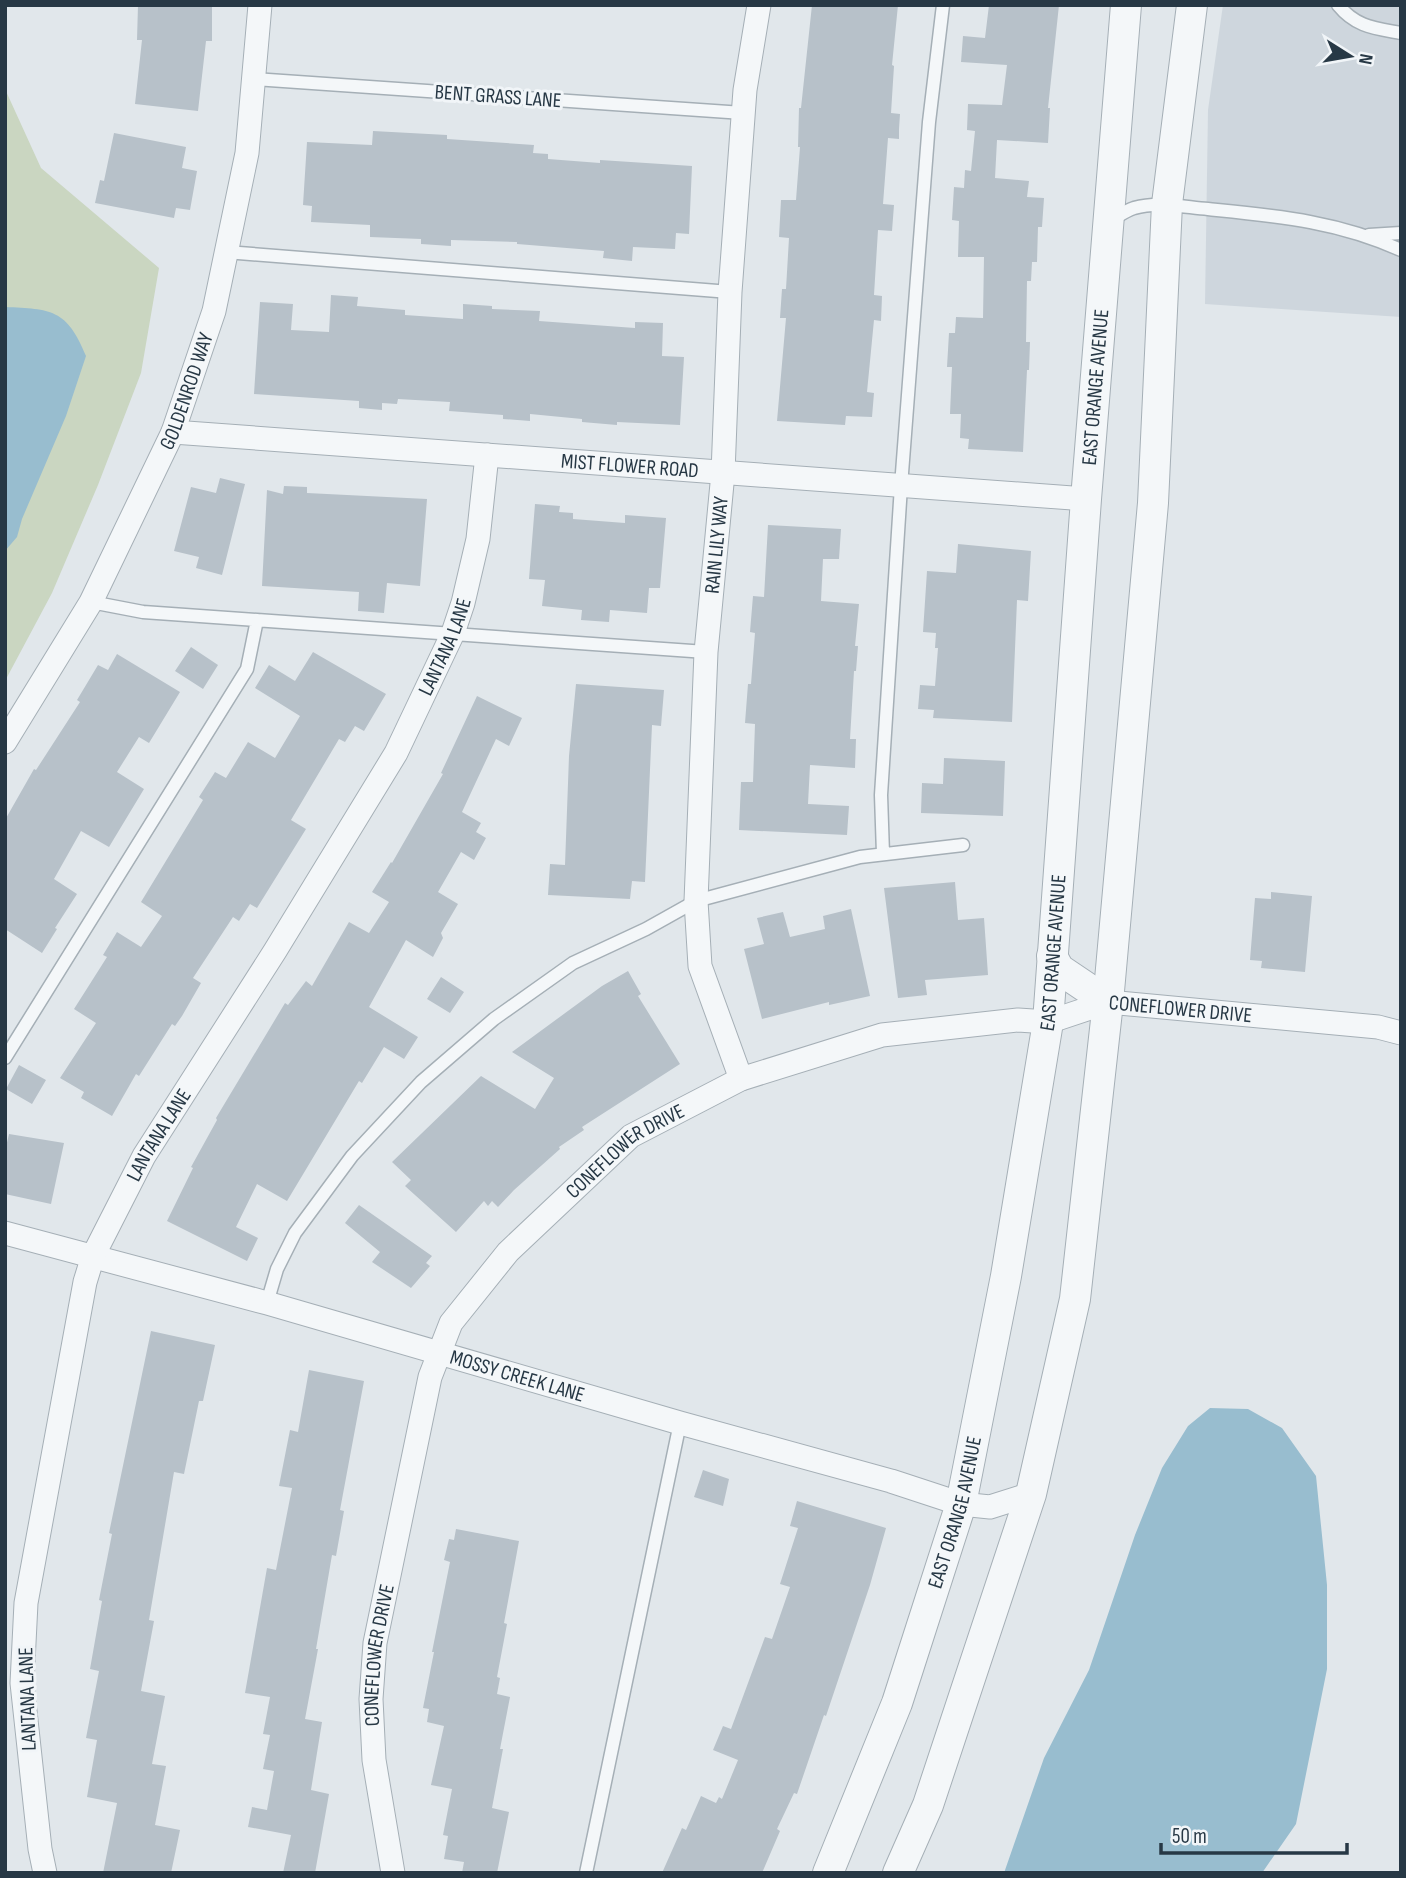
<svg xmlns="http://www.w3.org/2000/svg" width="1406" height="1878" font-family="'Sofia Sans Condensed',sans-serif">
<style>
.built{fill:#ced6dd}
.green{fill:#cad6c1}
.water{fill:#98bdcf}
.building{fill:#b7c1c9}
.lines{fill:none;stroke-linecap:round;stroke-linejoin:round}
.service-casing{stroke:#a5afb6;stroke-width:15}
.minor-casing{stroke:#a5afb6;stroke-width:25}
.tertiary-casing{stroke:#a5afb6;stroke-width:32}
.service{stroke:#f4f7f9;stroke-width:12}
.minor{stroke:#f4f7f9;stroke-width:23}
.tertiary{stroke:#f4f7f9;stroke-width:30}
.labels{text-anchor:middle;stroke-width:6;stroke-linejoin:round;paint-order:stroke}
.street-label{font-size:21px;fill:#273845;stroke:#f1f5f8}
</style>
<rect width="100%" height="100%" fill="#e1e7eb"/>
<!-- built -->
<path class="built" d="M 1223,5 L 1401,5 L 1401,317 L 1205,304 L 1208,110 Z"/>
<!-- green -->
<path class="green" d="M 5,89 L 41,168 L 159,268 L 141,373 L 98,485 L 52,593 L 5,681 Z"/>
<!-- water -->
<path class="water" d="M 5,307 C 51,309 67,309 86,356 L 66,416 L 22,519 L 17,537 L 5,551 Z
M 1210,1408 L 1248,1409 L 1282,1428 L 1316,1476 L 1327,1585 L 1327,1669 L 1296,1824 L 1262,1873 L 1004,1873 L 1044,1758 L 1089,1670 L 1135,1535 L 1162,1468 L 1188,1426 Z"/>
<!-- building -->
<path class="building" d="M 138,5 L 212,5 L 212,41 L 206,41 L 198,111 L 135,104 L 142,40 L 137,40 Z
M 812,5 L 898,5 L 892,65 L 894,66 L 891,113 L 900,114 L 899,129 L 899,139 L 888,138 L 883,204 L 894,205 L 892,231 L 878,230 L 874,295 L 882,296 L 881,321 L 874,320 L 867,392 L 874,393 L 872,417 L 846,416 L 845,425 L 777,421 L 786,318 L 780,318 L 782,289 L 786,289 L 789,238 L 779,237 L 781,200 L 796,200 L 800,147 L 798,147 L 799,108 L 801,108 Z
M 989,5 L 1059,5 L 1048,108 L 1050,108 L 1048,143 L 997,140 L 995,178 L 1029,181 L 1027,197 L 1044,198 L 1042,227 L 1038,227 L 1037,262 L 1032,262 L 1031,281 L 1027,281 L 1026,342 L 1030,342 L 1029,370 L 1027,370 L 1023,452 L 968,449 L 969,439 L 960,438 L 961,414 L 950,414 L 952,367 L 947,367 L 949,333 L 955,333 L 956,317 L 983,318 L 984,257 L 958,257 L 959,221 L 952,220 L 954,187 L 964,188 L 965,170 L 971,171 L 975,131 L 967,130 L 968,104 L 1002,105 L 1007,65 L 961,62 L 963,36 L 985,38 Z
M 373,131 L 447,135 L 447,139 L 534,145 L 533,153 L 548,154 L 548,159 L 600,163 L 600,160 L 692,166 L 689,234 L 676,233 L 675,249 L 633,247 L 632,261 L 603,258 L 604,251 L 517,244 L 517,242 L 451,240 L 451,246 L 421,244 L 421,239 L 370,237 L 370,225 L 311,222 L 312,206 L 303,205 L 307,142 L 372,145 Z
M 114,133 L 186,147 L 182,168 L 197,171 L 190,210 L 176,208 L 174,218 L 95,203 L 100,180 L 104,181 Z
M 331,295 L 358,297 L 357,306 L 405,310 L 405,315 L 463,319 L 463,304 L 492,306 L 492,309 L 540,311 L 539,321 L 635,328 L 635,322 L 663,323 L 662,356 L 684,357 L 680,425 L 617,422 L 617,425 L 582,422 L 582,419 L 530,414 L 530,421 L 503,419 L 503,415 L 449,411 L 450,402 L 398,399 L 397,404 L 382,403 L 382,410 L 359,408 L 359,401 L 254,394 L 260,302 L 293,304 L 291,330 L 329,332 Z
M 220,478 L 245,484 L 222,575 L 196,568 L 199,557 L 174,551 L 191,487 L 216,493 Z
M 284,486 L 307,487 L 307,493 L 427,499 L 420,586 L 387,583 L 384,613 L 358,611 L 359,592 L 262,586 L 267,490 L 283,494 Z
M 535,504 L 560,506 L 559,512 L 573,513 L 573,519 L 625,523 L 625,515 L 666,518 L 660,588 L 649,588 L 647,613 L 610,610 L 609,622 L 581,620 L 582,610 L 542,606 L 545,580 L 529,579 Z
M 768,525 L 841,529 L 839,559 L 823,559 L 821,601 L 859,604 L 855,646 L 858,646 L 856,671 L 854,671 L 850,739 L 856,739 L 855,768 L 810,765 L 808,804 L 849,806 L 847,835 L 739,830 L 741,782 L 753,782 L 755,724 L 745,723 L 748,684 L 751,684 L 755,633 L 750,632 L 753,596 L 764,597 Z
M 958,544 L 1031,551 L 1028,601 L 1017,600 L 1012,722 L 933,718 L 934,710 L 918,709 L 920,685 L 935,686 L 938,648 L 935,648 L 936,633 L 923,632 L 927,571 L 956,573 Z
M 191,647 L 218,665 L 203,689 L 175,671 Z
M 313,652 L 386,694 L 364,731 L 355,726 L 345,742 L 339,739 L 291,820 L 306,829 L 257,908 L 250,904 L 239,921 L 233,917 L 193,978 L 201,983 L 182,1016 L 175,1026 L 172,1024 L 139,1076 L 136,1074 L 112,1116 L 81,1098 L 84,1092 L 60,1078 L 96,1023 L 74,1009 L 107,957 L 103,955 L 117,932 L 141,947 L 162,916 L 141,902 L 203,800 L 199,797 L 215,772 L 226,778 L 248,742 L 275,758 L 300,716 L 255,688 L 269,665 L 295,681 Z
M 117,654 L 180,692 L 149,743 L 139,737 L 117,772 L 144,789 L 109,847 L 81,831 L 54,879 L 77,894 L 55,928 L 57,929 L 42,953 L 5,929 L 5,820 L 34,769 L 36,770 L 80,702 L 77,700 L 98,665 L 108,670 Z
M 576,684 L 664,690 L 661,726 L 652,725 L 645,882 L 632,881 L 630,899 L 548,895 L 550,864 L 565,865 L 569,756 Z
M 477,696 L 522,718 L 509,746 L 496,739 L 462,812 L 481,823 L 476,832 L 486,838 L 474,860 L 461,852 L 438,892 L 458,904 L 441,933 L 443,938 L 433,957 L 406,940 L 369,1007 L 418,1037 L 404,1059 L 384,1047 L 362,1083 L 359,1081 L 287,1201 L 257,1184 L 236,1227 L 258,1238 L 247,1261 L 167,1221 L 193,1168 L 191,1167 L 217,1120 L 216,1118 L 285,1003 L 288,1005 L 306,981 L 312,986 L 349,922 L 369,933 L 389,902 L 372,892 L 391,862 L 392,863 L 443,774 L 441,773 Z
M 944,758 L 1005,761 L 1003,816 L 921,813 L 922,783 L 943,784 Z
M 955,882 L 958,920 L 984,918 L 988,975 L 925,980 L 927,995 L 898,998 L 884,888 Z
M 1271,892 L 1312,896 L 1305,972 L 1261,968 L 1262,961 L 1250,960 L 1255,898 L 1271,899 Z
M 851,909 L 870,996 L 829,1005 L 829,1002 L 762,1019 L 744,949 L 764,944 L 757,918 L 783,912 L 790,937 L 825,929 L 823,916 Z
M 628,971 L 641,994 L 638,996 L 680,1064 L 582,1127 L 584,1130 L 559,1147 L 560,1149 L 514,1190 L 498,1207 L 492,1201 L 488,1206 L 484,1201 L 456,1232 L 405,1186 L 411,1180 L 392,1162 L 481,1076 L 535,1109 L 554,1078 L 512,1052 L 602,986 Z
M 441,977 L 464,992 L 450,1013 L 427,999 Z
M 19,1065 L 46,1080 L 32,1104 L 6,1089 Z
M 9,1134 L 64,1143 L 51,1204 L 5,1194 L 5,1151 Z
M 359,1205 L 432,1256 L 426,1263 L 430,1266 L 411,1288 L 372,1262 L 380,1252 L 345,1223 Z
M 151,1331 L 215,1345 L 203,1401 L 199,1401 L 184,1474 L 174,1472 L 149,1620 L 154,1621 L 141,1691 L 165,1696 L 152,1764 L 166,1766 L 155,1825 L 180,1830 L 171,1873 L 103,1873 L 117,1803 L 87,1797 L 97,1740 L 86,1738 L 99,1671 L 90,1669 L 102,1601 L 99,1600 L 112,1534 L 109,1533 Z
M 309,1370 L 364,1381 L 340,1510 L 344,1511 L 336,1556 L 332,1555 L 316,1649 L 318,1649 L 305,1719 L 322,1722 L 311,1790 L 329,1794 L 315,1873 L 283,1873 L 291,1835 L 248,1827 L 252,1807 L 267,1810 L 274,1771 L 263,1769 L 270,1735 L 263,1734 L 270,1697 L 245,1693 L 267,1568 L 276,1570 L 292,1488 L 279,1486 L 290,1430 L 298,1432 Z
M 703,1470 L 729,1479 L 723,1506 L 694,1497 Z
M 797,1501 L 886,1528 L 870,1585 L 826,1716 L 824,1715 L 797,1794 L 794,1793 L 777,1829 L 780,1831 L 762,1873 L 662,1873 L 682,1828 L 686,1830 L 701,1796 L 716,1803 L 719,1797 L 722,1799 L 738,1760 L 713,1750 L 723,1726 L 731,1729 L 765,1637 L 772,1639 L 790,1587 L 780,1584 L 798,1528 L 790,1526 Z
M 456,1529 L 519,1541 L 504,1623 L 507,1624 L 497,1677 L 500,1678 L 497,1694 L 510,1697 L 500,1749 L 503,1749 L 492,1808 L 509,1812 L 497,1873 L 462,1873 L 464,1862 L 444,1859 L 448,1836 L 443,1835 L 452,1789 L 431,1785 L 444,1726 L 427,1722 L 429,1709 L 423,1708 L 434,1652 L 432,1652 L 450,1562 L 444,1560 L 449,1539 L 454,1540 Z"/>
<g class="lines">
<!-- service casing -->
<g class="service-casing">
<path id="service" d="M 1338,5 C 1356,27 1374,28 1401,33
M 254,79 L 743,113
M 1110,221 C 1117,217 1125,211 1134,208 C 1158,201 1183,207 1208,209 C 1277,216 1337,221 1401,250
M 1369,235 L 1401,233
M 226,252 L 730,292
M 91,602 L 143,612 L 706,652
M 883,854 L 881,795 L 901,486 L 929,122 L 943,5
M 5,1058 L 247,669 L 257,620
M 267,1303 L 277,1269 L 295,1233 L 352,1156 L 421,1082 L 494,1019 L 573,963 L 646,929 L 696,901 L 860,857 L 963,845
M 586,1873 L 680,1423"/>
</g>
<!-- minor casing -->
<g class="minor-casing">
<g id="minor">
<path id="s1" d="M 173,432 L 1086,499"/>
<path id="s2" d="M 5,742 L 91,602 L 173,432 L 214,311 L 247,153 L 260,5"/>
<path id="s3" d="M 741,1079 L 700,966 L 696,901 L 706,652 L 723,473 L 730,292 L 745,90 L 759,5"/>
<path id="s4" d="M 5,1233 L 267,1303 L 680,1423 L 891,1481 L 961,1504 L 990,1507 L 1031,1494"/>
<path id="s5" d="M 45,1873 L 40,1849 L 22,1683 L 26,1603 L 85,1282 L 93,1256 L 144,1156 L 275,951 L 396,753 L 453,633 L 463,603 L 478,539 L 487,455"/>
<path id="s6" d="M 393,1873 L 374,1760 L 371,1699 L 375,1643 L 430,1377 L 451,1323 L 508,1252 L 631,1136 L 741,1079 L 882,1035 L 1018,1020 L 1048,1022 L 1108,1002 L 1378,1027 L 1401,1033"/>
</g>
</g>
<!-- tertiary casing -->
<g class="tertiary-casing">
<g id="tertiary">
<path d="M 1052,956 L 1059,969 L 1108,1002"/>
<path id="s7" d="M 828,1873 L 897,1703 L 961,1504 L 1006,1276 L 1048,1022 L 1086,499 L 1126,5"/>
<path d="M 898,1873 L 928,1805 L 1031,1494 L 1075,1299 L 1108,1002 L 1153,503 L 1167,204 L 1192,5"/>
</g>
</g>
<!-- service -->
<use href="#service" class="service"/>
<!-- minor -->
<use href="#minor" class="minor"/>
<!-- tertiary -->
<use href="#tertiary" class="tertiary"/>
</g>
<g class="labels">
<!-- street labels -->
<g class="street-label">
<text transform="translate(498 96) rotate(4)" y="7">BENT GRASS LANE</text>
<text dy="7" stroke="none"><textPath href="#s7" startOffset="1519">EAST ORANGE AVENUE</textPath></text>
<text dy="7" stroke="none"><textPath href="#s2" startOffset="396">GOLDENROD WAY</textPath></text>
<text dy="7" stroke="none"><textPath href="#s1" startOffset="458">MIST FLOWER ROAD</textPath></text>
<text dy="7" stroke="none"><textPath href="#s3" startOffset="542">RAIN LILY WAY</textPath></text>
<text dy="7" stroke="none"><textPath href="#s5" startOffset="1330">LANTANA LANE</textPath></text>
<text dy="7" stroke="none"><textPath href="#s7" startOffset="952">EAST ORANGE AVENUE</textPath></text>
<text dy="7" stroke="none"><textPath href="#s6" startOffset="1396">CONEFLOWER DRIVE</textPath></text>
<text dy="7" stroke="none"><textPath href="#s5" startOffset="763">LANTANA LANE</textPath></text>
<text dy="7" stroke="none"><textPath href="#s6" startOffset="808">CONEFLOWER DRIVE</textPath></text>
<text dy="7" stroke="none"><textPath href="#s4" startOffset="532">MOSSY CREEK LANE</textPath></text>
<text dy="7" stroke="none"><textPath href="#s7" startOffset="383">EAST ORANGE AVENUE</textPath></text>
<text dy="7" stroke="none"><textPath href="#s6" startOffset="220">CONEFLOWER DRIVE</textPath></text>
<text transform="translate(27 1699) rotate(-92)" y="7">LANTANA LANE</text>
</g>
</g>
<!-- border -->
<rect width="1406" height="1878" fill="none" stroke="#273845" stroke-width="14"/>
<!-- north arrow -->
<g transform="translate(1350 56) rotate(101)" stroke="#f1f5f8" stroke-width="5" paint-order="stroke">
<path d="M0-5L12 26L0 18L-12 26Z" fill="#273845"/>
<text y="-10" font-size="19" font-weight="bold" text-anchor="middle" fill="#273845">N</text>
</g>
<!-- scale -->
<path d="M1161 1843v10h186v-10" fill="none" stroke="#273845" stroke-width="3.5"/>
<text x="1172" y="1843" font-size="21" fill="#273845" stroke="#f1f5f8" stroke-width="5" paint-order="stroke">50 m</text>
</svg>
